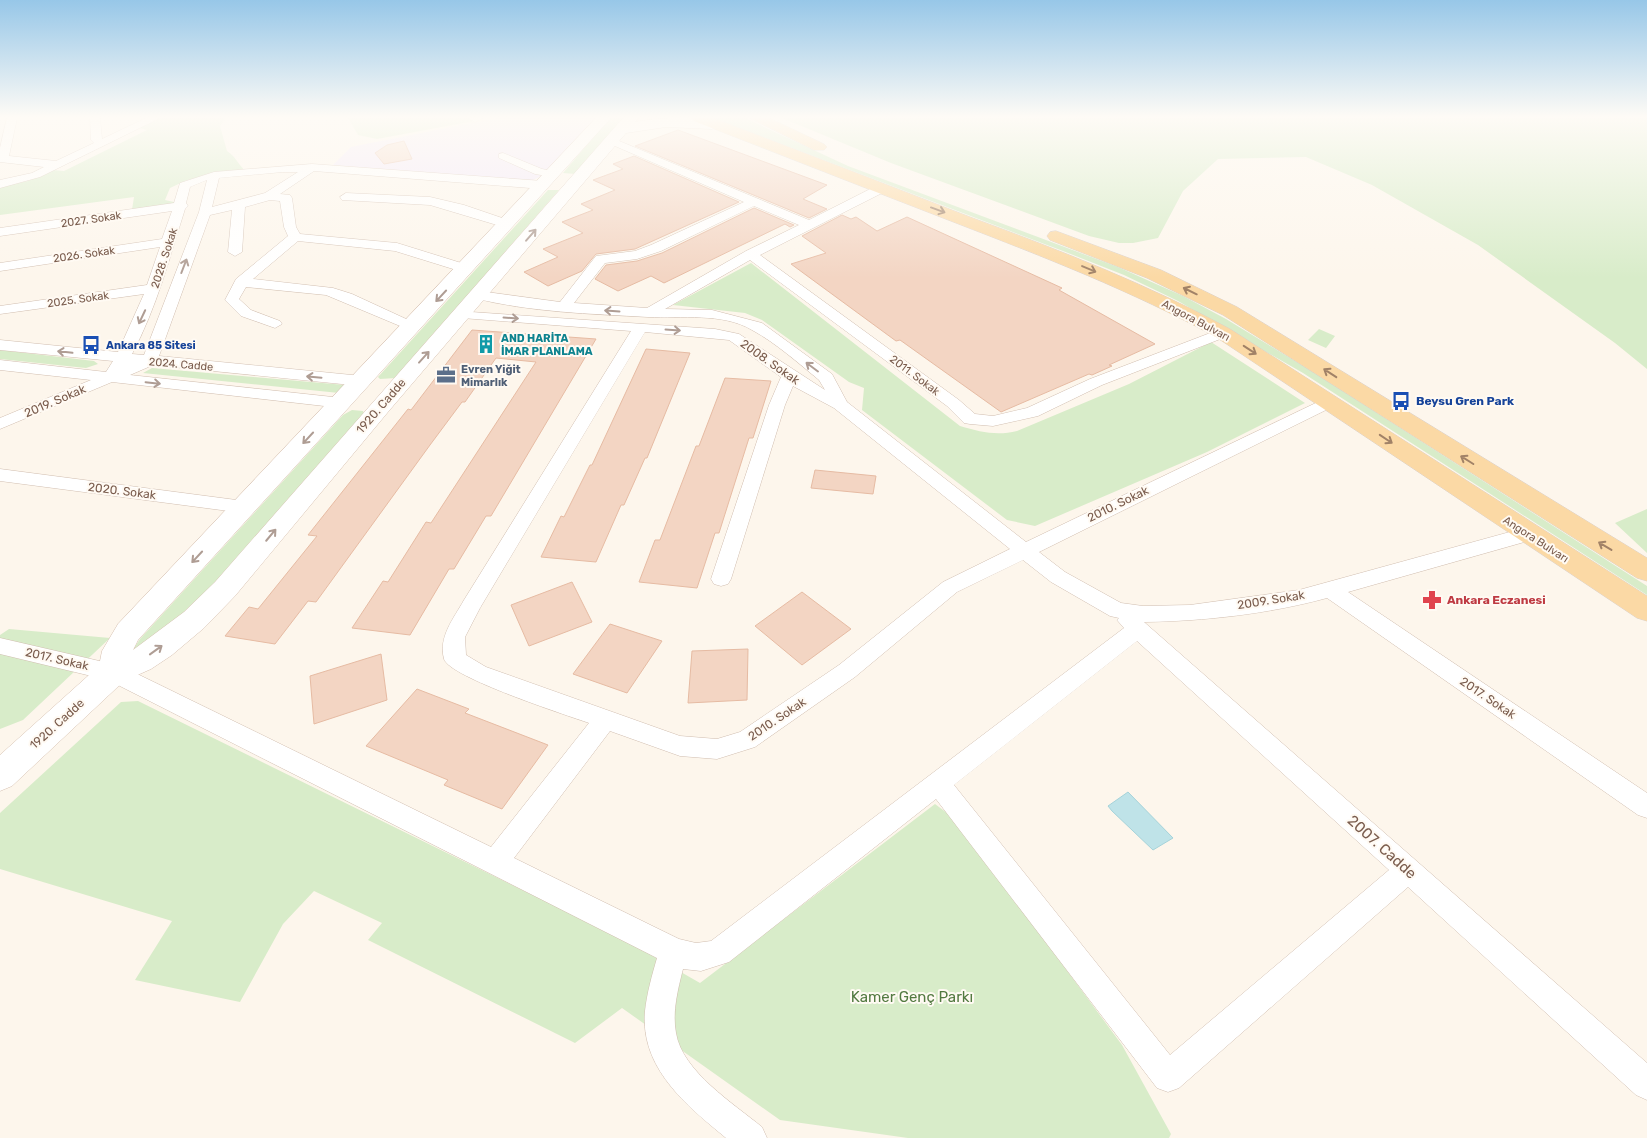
<svg xmlns="http://www.w3.org/2000/svg" width="1647" height="1138" font-family="Rubik,sans-serif">
<style>
.education{fill:#f3e8fa}
.green{fill:#d8ecc9}
.water{fill:#bfe3e8;stroke:#a5d3da}
.building{fill:#f3d5c3;stroke:#e6bba3}
.lines{fill:none;stroke-linecap:round;stroke-linejoin:round}
.street-casing{stroke:#d1beb0;stroke-width:1}
.secondary-casing{stroke:#d6c0b0;stroke-width:1}
.primary-casing{stroke:#dad1cd;stroke-width:1}
.street{fill:#fff;fill-rule:evenodd}
.secondary{fill:#fff;fill-rule:evenodd}
.primary{fill:#fbd9a5;fill-rule:evenodd}
.oneway{stroke:#a18267}
.oneway2{stroke:#af9d94}
.labels{text-anchor:middle;stroke-width:4;stroke-linejoin:round;paint-order:stroke}
.far-street-label{font-size:11px;fill:#7a5c4d;stroke:#fffaf3}
.far-culture-label{font-size:11px;font-weight:bold;fill:#0d838f;stroke:#fffaf3;text-anchor:start}
.far-transit-label{font-size:11px;font-weight:bold;fill:#164399;stroke:#fffaf3;text-anchor:start}
.far-service-label{font-size:11px;font-weight:bold;fill:#4e5e75;stroke:#fffaf3;text-anchor:start}
.street-label{font-size:12px;fill:#7a5c4d;stroke:#fffaf3}
.transit-label{font-size:12px;font-weight:bold;fill:#164399;stroke:#fffaf3;text-anchor:start}
.health-label{font-size:12px;font-weight:bold;fill:#be3a42;stroke:#fffaf3;text-anchor:start}
.near-street-label{font-size:15px;fill:#7a5c4d;stroke:#fffaf3}
.near-park-label{font-size:15px;fill:#537a41;stroke:#fffaf3}
</style>
<rect width="100%" height="100%" fill="#fdf6ec"/>
<!-- education -->
<path class="education" d="M 497,118 L 595,118 L 542,176 L 530,181 L 333,165 L 351,147 Z"/>
<!-- green -->
<path class="green" d="M 160,118 L 226,118 L 220,126 L 227,151 C 238,158 239,169 251,174 L 187,180 L 170,188 L 165,200 L 174,202 L 172,209 L 131,216 L 134,197 L 0,215 L 0,187 L 28,181 L 52,170 L 64,171 L 147,130 L 139,128 Z
M 348,118 L 472,118 L 474,121 L 377,139 L 358,135 Z
M 610,118 L 624,118 L 576,174 L 563,173 Z
M 713,118 L 745,118 L 848,166 L 1118,267 L 1183,296 L 1226,319 L 1313,372 L 1647,586 L 1647,595 L 1303,373 L 1178,301 L 1124,275 L 1063,251 Z
M 782,118 L 1647,118 L 1647,369 L 1615,343 L 1478,245 L 1372,185 L 1306,157 L 1218,159 L 1183,191 L 1158,238 L 1133,243 L 1119,243 L 1089,236 L 891,163 Z
M 548,190 L 559,190 L 396,378 L 380,379 L 378,377 Z
M 751,263 L 960,426 C 980,432 997,436 1017,431 L 1129,384 L 1211,342 L 1305,403 L 1207,452 L 1035,526 L 1007,520 L 862,410 L 864,388 L 849,382 L 762,320 L 745,313 L 673,305 Z
M 1319,329 L 1335,336 L 1326,348 L 1308,340 Z
M 0,350 L 94,361 L 98,364 L 86,368 L 0,359 Z
M 152,368 L 345,385 L 339,393 L 143,373 Z
M 352,410 L 363,411 L 364,414 L 235,565 L 143,652 L 132,651 L 140,639 L 343,415 Z
M 1647,509 L 1647,553 L 1615,523 Z
M 9,629 L 110,638 L 23,720 L 0,729 L 0,635 Z
M 138,701 L 632,944 L 700,983 L 935,804 L 955,819 L 1122,1045 L 1171,1134 L 1169,1138 L 908,1138 L 780,1120 L 622,1008 L 575,1043 L 368,940 L 382,923 L 314,891 L 283,924 L 240,1002 L 135,980 L 172,921 L 0,869 L 0,813 L 121,702 Z"/>
<!-- water -->
<path class="water" d="M 1128,792 L 1173,838 L 1153,850 L 1112,811 L 1108,806 Z"/>
<!-- building -->
<path class="building" d="M 678,130 L 827,185 L 803,199 L 827,209 L 809,218 L 635,146 Z
M 404,141 L 412,159 L 384,164 L 375,153 L 387,145 Z
M 634,156 L 739,202 L 635,249 L 596,254 L 582,271 L 548,286 L 524,272 L 558,257 L 543,249 L 583,233 L 562,222 L 593,210 L 581,204 L 615,190 L 593,180 L 623,169 L 613,164 Z
M 754,208 L 794,225 L 790,227 L 785,224 L 664,283 L 651,276 L 618,291 L 595,279 L 606,265 L 637,261 L 662,253 Z
M 842,215 L 851,219 L 856,217 L 877,231 L 907,217 L 1062,288 L 1059,290 L 1155,344 L 1109,365 L 1112,366 L 1092,375 L 1089,374 L 1001,412 L 900,340 L 896,341 L 791,264 L 826,253 L 802,236 Z
M 472,330 L 596,339 L 491,516 L 486,516 L 454,569 L 449,569 L 410,635 L 352,628 L 383,581 L 388,582 L 426,522 L 431,523 L 536,362 L 496,358 L 465,402 L 462,402 L 430,445 L 316,602 L 308,601 L 275,644 L 225,636 L 249,607 L 258,609 L 317,536 L 308,535 L 408,409 L 411,410 Z
M 646,349 L 690,353 L 647,458 L 645,458 L 624,505 L 621,505 L 596,562 L 541,557 L 561,516 L 564,517 L 590,465 L 592,465 Z
M 725,378 L 771,381 L 753,438 L 749,438 L 719,533 L 715,533 L 697,588 L 639,582 L 655,540 L 660,540 L 696,446 L 699,446 Z
M 815,470 L 876,476 L 873,494 L 811,488 Z
M 572,582 L 592,622 L 529,646 L 511,605 Z
M 802,592 L 851,629 L 802,665 L 755,626 Z
M 610,624 L 662,641 L 627,693 L 573,674 Z
M 748,649 L 747,700 L 688,703 L 692,651 Z
M 381,654 L 387,700 L 314,724 L 310,676 Z
M 417,689 L 469,709 L 465,713 L 548,745 L 502,809 L 444,785 L 448,780 L 366,746 Z"/>
<g class="lines">
<!-- street casing -->
<g class="street-casing">
<path id="street" d="M 7,118 L 17,118 L 9,156 L 56,161 L 94,143 L 91,140 L 90,118 L 100,118 L 102,139 L 146,118 L 160,118 L 40,177 L 0,188 L 0,180 L 32,173 L 44,167 L 0,162 L 0,148 Z
M 483,118 L 475,122 L 470,119 L 470,118 Z
M 612,138 L 809,220 L 876,186 L 884,186 L 884,192 L 760,255 L 959,400 L 975,414 L 993,416 L 1027,408 L 1090,379 L 1218,330 L 1228,330 L 1230,333 L 1228,336 L 1102,385 L 1038,416 L 993,426 L 970,424 L 964,423 L 947,406 L 750,260 L 665,309 L 712,310 L 762,323 L 832,374 L 847,402 L 1026,542 L 1324,399 L 1336,399 L 1338,402 L 1336,405 L 1039,552 L 1065,572 L 1121,603 L 1143,606 L 1190,605 L 1299,590 L 1528,527 L 1535,529 L 1538,534 L 1535,539 L 1348,592 L 1647,793 L 1647,818 L 1638,815 L 1327,598 C 1268,614 1205,621 1144,622 L 1647,1063 L 1647,1100 L 1636,1095 L 1408,887 L 1179,1088 L 1168,1092 L 1157,1088 L 936,799 L 729,962 L 701,971 L 683,969 C 678,989 672,1012 676,1033 C 682,1071 734,1104 762,1127 L 767,1138 L 726,1138 C 686,1105 640,1068 645,1011 C 647,993 652,975 657,958 L 108,680 L 0,654 L 0,638 L 121,666 L 491,847 L 589,723 C 566,715 449,677 444,659 C 438,637 454,618 464,600 L 631,331 L 462,318 L 457,317 L 455,314 L 457,311 L 715,329 L 739,334 L 825,390 L 819,380 C 798,363 776,343 752,330 C 722,312 681,319 648,317 C 591,314 529,312 474,298 L 472,295 L 474,292 L 479,291 L 560,302 L 596,256 L 635,251 L 651,245 L 744,202 L 608,143 L 607,141 ZM 754,206 L 799,225 L 746,251 L 647,308 L 574,303 L 605,263 L 637,259 L 661,251 ZM 645,332 L 729,340 L 781,377 L 769,405 L 711,579 L 714,584 L 721,586 L 728,584 L 731,579 L 785,405 L 793,386 L 834,408 L 1010,549 L 943,582 L 839,665 L 740,732 L 717,739 L 680,736 L 486,667 L 466,655 L 465,637 L 480,608 ZM 1023,560 L 1051,582 L 1110,616 L 1119,618 L 1117,620 L 1124,628 L 711,941 L 696,943 L 679,939 L 514,858 L 610,731 L 680,756 L 717,759 L 755,747 L 855,677 L 957,592 ZM 1137,641 L 1389,870 L 1170,1055 L 954,785 Z
M 503,153 L 542,169 L 557,172 L 559,174 L 553,177 L 535,174 L 499,158 L 499,154 Z
M 312,164 L 543,181 L 549,185 L 543,189 L 314,171 L 280,194 L 290,195 L 292,198 L 296,227 L 300,234 L 397,243 L 471,266 L 473,269 L 471,272 L 466,273 L 395,251 L 298,241 L 253,279 L 333,288 L 352,294 L 417,324 L 419,327 L 412,331 L 326,295 L 246,287 L 239,299 L 251,310 L 280,321 L 282,324 L 275,328 L 241,316 L 225,300 L 236,279 L 288,236 L 284,227 L 280,201 L 270,200 L 245,207 L 242,252 L 235,256 L 228,252 L 232,210 L 210,215 L 159,356 L 362,376 L 370,381 L 362,386 L 153,365 L 130,375 L 342,398 L 348,400 L 350,403 L 348,406 L 342,408 L 112,382 L 0,429 L 0,418 L 91,380 L 0,370 L 0,360 L 106,372 L 113,361 L 0,350 L 0,340 L 118,352 L 144,294 L 0,314 L 0,306 L 147,285 L 160,247 L 0,271 L 0,263 L 162,239 L 172,211 L 0,236 L 0,228 L 174,203 L 180,183 L 214,172 ZM 283,172 L 298,172 L 265,193 L 212,207 L 219,178 ZM 207,180 L 199,212 L 144,355 L 132,354 C 157,307 169,259 185,209 L 188,206 L 186,203 L 190,187 Z
M 346,193 L 430,197 L 464,205 L 511,221 L 513,224 L 507,228 L 430,205 L 342,200 L 340,197 Z
M 0,469 L 244,501 L 251,503 L 253,507 L 251,511 L 244,513 L 0,481 Z"/>
</g>
<!-- secondary casing -->
<g class="secondary-casing">
<path id="secondary" d="M 596,118 L 611,118 L 138,640 L 133,650 L 184,612 L 215,582 L 623,118 L 638,118 L 635,122 C 650,119 710,113 719,125 L 712,129 L 666,127 L 626,133 L 388,412 L 235,596 L 204,628 L 172,655 L 151,669 L 124,681 L 12,786 L 0,791 L 0,755 L 99,666 L 102,651 L 118,624 Z"/>
</g>
<!-- primary casing -->
<g class="primary-casing">
<path id="primary" d="M 692,118 L 713,118 C 799,151 885,184 970,217 C 1059,250 1147,284 1230,329 L 1647,596 L 1647,621 L 1637,618 L 1216,337 C 1132,291 1044,257 956,223 C 868,189 781,155 694,121 Z
M 750,118 L 769,118 L 824,144 L 827,147 L 824,150 L 814,150 Z
M 1056,231 L 1161,270 L 1237,307 L 1647,558 L 1647,581 L 1637,578 L 1223,315 L 1147,278 L 1050,240 L 1047,236 L 1050,232 Z"/>
</g>
<!-- street -->
<use href="#street" class="street"/>
<!-- secondary -->
<use href="#secondary" class="secondary"/>
<!-- primary -->
<use href="#primary" class="primary"/>
</g>
<!-- one-way arrows -->
<defs><path id="oneway-shaft" d="M-6 0H5M1.5-3L5.5 0L1.5 3" fill="none" stroke-width="1.6" stroke-linecap="round" stroke-linejoin="round" transform="scale(1.25)"/></defs>
<g class="oneway">
<use href="#oneway-shaft" transform="translate(938 210) rotate(20)"/>
<use href="#oneway-shaft" transform="translate(1089 269) rotate(23)"/>
<use href="#oneway-shaft" transform="translate(1190 291) rotate(-154)"/>
<use href="#oneway-shaft" transform="translate(1250 350) rotate(33)"/>
<use href="#oneway-shaft" transform="translate(1330 373) rotate(-147)"/>
<use href="#oneway-shaft" transform="translate(1386 439) rotate(34)"/>
<use href="#oneway-shaft" transform="translate(1467 460) rotate(-148)"/>
<use href="#oneway-shaft" transform="translate(1605 546) rotate(-149)"/>
</g>
<g class="oneway2">
<use href="#oneway-shaft" transform="translate(531 235) rotate(-49)"/>
<use href="#oneway-shaft" transform="translate(184 266) rotate(-69)"/>
<use href="#oneway-shaft" transform="translate(441 296) rotate(133)"/>
<use href="#oneway-shaft" transform="translate(612 311) rotate(-176)"/>
<use href="#oneway-shaft" transform="translate(142 317) rotate(115)"/>
<use href="#oneway-shaft" transform="translate(511 318) rotate(4)"/>
<use href="#oneway-shaft" transform="translate(673 330) rotate(4)"/>
<use href="#oneway-shaft" transform="translate(65 352) rotate(-174)"/>
<use href="#oneway-shaft" transform="translate(424 357) rotate(-48)"/>
<use href="#oneway-shaft" transform="translate(812 367) rotate(-143)"/>
<use href="#oneway-shaft" transform="translate(314 377) rotate(-175)"/>
<use href="#oneway-shaft" transform="translate(153 383) rotate(6)"/>
<use href="#oneway-shaft" transform="translate(308 438) rotate(133)"/>
<use href="#oneway-shaft" transform="translate(271 535) rotate(-50)"/>
<use href="#oneway-shaft" transform="translate(197 557) rotate(133)"/>
<use href="#oneway-shaft" transform="translate(156 650) rotate(-36)"/>
</g>
<!-- sky -->
<linearGradient id="sky" x2="0" y2="1"><stop stop-color="#97c7e8"/><stop offset="0.42" stop-color="#fefbf6"/><stop offset="1" stop-color="#fefbf6" stop-opacity="0"/></linearGradient>
<rect width="1647" height="278" fill="url(#sky)"/>
<!-- icons -->
<defs>
<g id="building-bare" transform="scale(1.5)"><path d="M-4-6H4V6H1V3H-1V6H-4ZM-2.5-4.3h1.7v1.8h-1.7ZM.8-4.3h1.7v1.8H.8ZM-2.5-1h1.7V.8h-1.7ZM.8-1h1.7V.8H.8Z" fill="#0f9aa8" stroke="#fffaf3" stroke-width="2.5" paint-order="stroke"/></g>
<g id="bus-bare" transform="scale(1.5)"><path d="M-5-6H5V4H4V6H2V4H-2V6H-4V4H-5ZM-3.5-4V0h7V-4ZM-3.5 1.2v1.5H-2V1.2ZM2 1.2v1.5H3.5V1.2Z" fill="#1a4fb4" stroke="#fffaf3" stroke-width="2.5" paint-order="stroke"/></g>
<g id="office-bare" transform="scale(1.5)"><path d="M-6-3h4V-5.5h4V-3h4V5H-6ZM-1-4.5V-3h2v-1.5ZM-6 0V1H6V0Z" fill="#5c6f8a" stroke="#fffaf3" stroke-width="2.5" paint-order="stroke"/></g>
<g id="pharmacy-bare" transform="scale(1.5)"><path d="M-2-6h4v4h4v4h-4v4h-4v-4h-4v-4h4Z" fill="#e0444e" stroke="#fffaf3" stroke-width="2.5" paint-order="stroke"/></g>
</defs>
<g fill-rule="evenodd">
<use href="#building-bare" x="486" y="344"/>
<use href="#bus-bare" x="91" y="345"/>
<use href="#office-bare" x="446" y="375"/>
<use href="#bus-bare" x="1401" y="401"/>
<use href="#pharmacy-bare" x="1432" y="600"/>
</g>
<g class="labels">
<!-- far-street labels -->
<g class="far-street-label">
<text transform="translate(91 219) rotate(-8)" y="4">2027. Sokak</text>
<text transform="translate(84 254) rotate(-8)" y="4">2026. Sokak</text>
<text transform="translate(164 258) rotate(-72)" y="4">2028. Sokak</text>
<text transform="translate(78 299) rotate(-8)" y="4">2025. Sokak</text>
<text transform="translate(1196 320) rotate(28)" y="4">Angora Bulvarı</text>
<text transform="translate(181 364) rotate(5)" y="4">2024. Cadde</text>
<text transform="translate(915 375) rotate(37)" y="4">2011. Sokak</text>
<text transform="translate(1536 539) rotate(33)" y="4">Angora Bulvarı</text>
</g>
<!-- far-culture labels -->
<g class="far-culture-label">
<text x="501" y="342">AND HARİTA<tspan x="501" dy="13">İMAR PLANLAMA</tspan></text>
</g>
<!-- far-transit labels -->
<g class="far-transit-label">
<text x="106" y="349">Ankara 85 Sitesi</text>
</g>
<!-- far-service labels -->
<g class="far-service-label">
<text x="461" y="373">Evren Yiğit<tspan x="461" dy="13">Mimarlık</tspan></text>
</g>
<!-- street labels -->
<g class="street-label">
<text transform="translate(770 362) rotate(35)" y="4">2008. Sokak</text>
<text transform="translate(55 401) rotate(-23)" y="4">2019. Sokak</text>
<text transform="translate(381 406) rotate(-49)" y="4">1920. Cadde</text>
<text transform="translate(122 491) rotate(7)" y="4">2020. Sokak</text>
<text transform="translate(1118 504) rotate(-26)" y="4">2010. Sokak</text>
<text transform="translate(1271 600) rotate(-9)" y="4">2009. Sokak</text>
<text transform="translate(57 659) rotate(13)" y="4">2017. Sokak</text>
<text transform="translate(1488 698) rotate(34)" y="4">2017. Sokak</text>
<text transform="translate(777 719) rotate(-34)" y="4">2010. Sokak</text>
<text transform="translate(57 724) rotate(-42)" y="4">1920. Cadde</text>
</g>
<!-- transit labels -->
<g class="transit-label">
<text x="1416" y="405">Beysu Gren Park</text>
</g>
<!-- health labels -->
<g class="health-label">
<text x="1447" y="604">Ankara Eczanesi</text>
</g>
<!-- near-street labels -->
<g class="near-street-label">
<text transform="translate(1382 847) rotate(42)" y="5">2007. Cadde</text>
</g>
<!-- near-park labels -->
<g class="near-park-label">
<text x="912" y="1002">Kamer Genç Parkı</text>
</g>
</g>
</svg>
